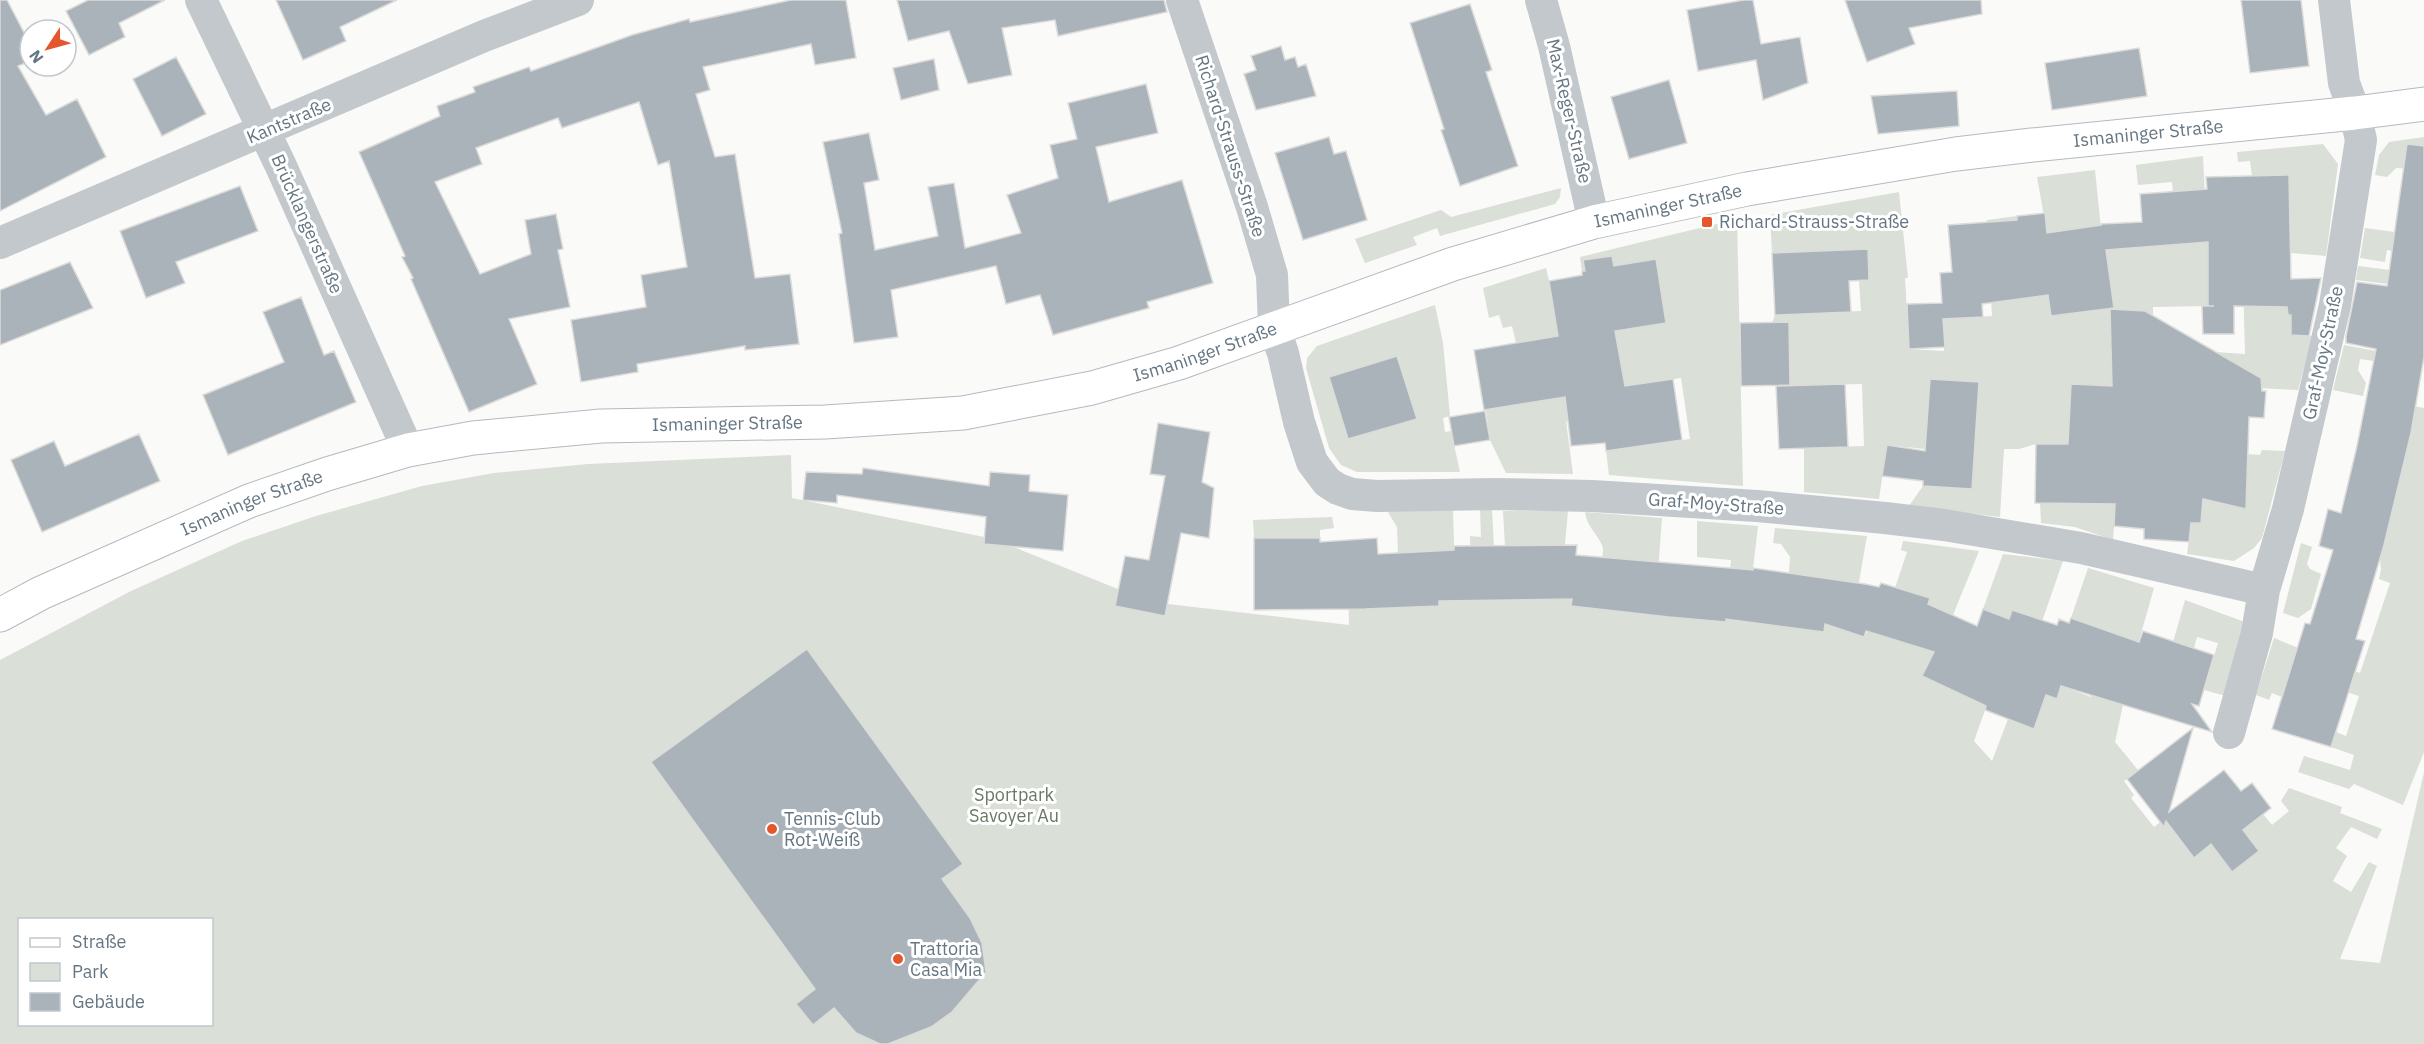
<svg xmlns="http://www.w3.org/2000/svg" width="2424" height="1044" font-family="'IBM Plex Sans',sans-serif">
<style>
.green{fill:#dadfd7;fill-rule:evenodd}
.building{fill:#aab3b9;stroke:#dcdcda;stroke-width:1.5}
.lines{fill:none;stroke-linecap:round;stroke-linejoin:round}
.secondary-casing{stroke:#b3babf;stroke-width:35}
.street{stroke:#c3c8cc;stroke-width:32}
.secondary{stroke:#fff;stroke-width:33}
.poi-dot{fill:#e4572e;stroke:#fff;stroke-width:2}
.labels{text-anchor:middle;stroke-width:6;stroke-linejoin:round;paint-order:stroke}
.street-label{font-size:18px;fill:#657683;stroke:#fff}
.poi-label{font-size:18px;fill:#657683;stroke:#fff;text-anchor:start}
.park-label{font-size:18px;fill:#687a64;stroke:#fff}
</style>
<rect width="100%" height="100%" fill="#fafaf8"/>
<!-- green -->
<path class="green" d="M 2424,137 L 2424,170 L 2396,168 L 2387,177 L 2375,175 L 2379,155 L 2389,142 Z
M 2323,144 L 2338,164 L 2326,256 L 2291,253 L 2289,176 L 2252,176 L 2250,161 L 2238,162 L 2237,152 Z
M 2203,156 L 2206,219 L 2223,219 L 2209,306 L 2153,307 L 2153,349 L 2111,352 L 2116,499 L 2113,540 L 2075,527 L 2041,523 L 2040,503 L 2088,445 L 2036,444 L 2019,449 L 2004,449 L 2000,517 L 1909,506 L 1923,486 L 1972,489 L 1979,382 L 1930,379 L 1925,449 L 1887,445 L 1879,499 L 1804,492 L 1804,448 L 1864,446 L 1862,384 L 1773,386 L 1772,323 L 1775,315 L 1861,311 L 1859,281 L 1869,280 L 1772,253 L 1770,215 L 1899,192 L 1908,278 L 1905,278 L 1909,349 L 1944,351 L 1944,319 L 1992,316 L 1987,220 L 2017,216 L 2028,298 L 2048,295 L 2051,316 L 2101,309 L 2090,227 L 2047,233 L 2037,177 L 2095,170 L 2103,248 L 2120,249 L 2173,192 L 2172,182 L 2138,185 L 2136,165 Z
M 1561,188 L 1560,197 L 1555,204 L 1440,236 L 1437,228 L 1413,237 L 1417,245 L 1365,263 L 1355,239 L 1441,210 L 1451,217 Z
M 1737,219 L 1743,486 L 1609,475 L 1606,451 L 1690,439 L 1681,378 L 1604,389 L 1620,358 L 1615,331 L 1666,323 L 1656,260 L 1582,271 L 1580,257 Z
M 2365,228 L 2395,232 L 2392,251 L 2387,250 L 2385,262 L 2360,258 Z
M 2358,266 L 2390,270 L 2388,284 L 2356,280 Z
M 1546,268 L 1549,281 L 1571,335 L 1516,343 L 1512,326 L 1503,328 L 1499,315 L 1489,318 L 1483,288 Z
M 2286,279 L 2288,315 L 2291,315 L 2291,335 L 2313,336 L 2298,390 L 2214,386 L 2215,352 L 2245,354 L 2243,280 Z
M 1435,305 L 1443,343 L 1450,416 L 1443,418 L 1445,432 L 1451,431 L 1460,472 L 1357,472 L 1341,465 L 1329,448 L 1306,368 L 1307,358 L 1317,346 ZM 1398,357 L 1416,419 L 1348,439 L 1329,377 Z
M 2344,345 L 2376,351 L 2374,361 L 2360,359 L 2358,370 L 2366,383 L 2363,396 L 2333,390 Z
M 1568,396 L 1581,419 L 1566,421 L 1573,474 L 1506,473 L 1490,440 L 1486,410 Z
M 2386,401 L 2424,408 L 2424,752 L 2403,805 L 2354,784 L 2349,789 L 2298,772 L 2304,756 L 2350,770 L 2354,755 L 2322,744 L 2323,739 L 2332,742 L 2336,732 L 2346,736 L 2359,696 L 2329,686 L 2282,697 L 2272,693 L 2269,700 L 2256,695 L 2274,638 L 2360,673 L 2390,583 L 2379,579 L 2381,569 L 2380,558 L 2411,431 Z
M 2262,450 L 2285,451 L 2262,538 L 2254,548 L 2234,561 L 2187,554 L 2191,523 L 2201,523 L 2208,451 L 2260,455 Z
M 791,455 L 792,498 L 994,539 L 1150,602 L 1349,625 L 1348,586 L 1381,609 L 1439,606 L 1436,551 L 1398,553 L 1397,527 L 1386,509 L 1453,510 L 1455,579 L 1471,579 L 1470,536 L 1481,537 L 1480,510 L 1492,510 L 1494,547 L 1483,600 L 1546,599 L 1505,547 L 1503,511 L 1568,511 L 1563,566 L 1575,567 L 1571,606 C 1580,593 1609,560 1602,545 C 1596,532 1587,527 1585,512 L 1662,518 L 1658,572 L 1726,621 L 1731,560 L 1697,557 L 1697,521 L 1758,526 L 1752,577 L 1824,631 L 1831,579 L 1789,573 L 1790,557 L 1781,544 L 1773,543 L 1775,528 L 1867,536 L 1859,582 L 1844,630 L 1864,637 L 1895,588 L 1907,552 L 1901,550 L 1903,541 L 1979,551 L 1953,615 L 1922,676 L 2034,617 L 2012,610 L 2009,619 L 1983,609 L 2003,554 L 2063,561 L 2008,719 L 2034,728 L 2046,695 L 2061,686 L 2091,697 L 2113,633 L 2071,618 L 2088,568 L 2154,588 L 2130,672 L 2115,742 L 2138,770 L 2124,781 L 2134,795 L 2131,798 L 2154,827 L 2164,819 L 2194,858 L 2211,844 L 2259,851 L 2242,829 L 2263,814 L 2272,825 L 2289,811 L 2281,801 L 2289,788 L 2342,807 L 2340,813 L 2382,829 L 2377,839 L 2351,827 L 2336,848 L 2347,856 L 2333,881 L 2351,892 L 2369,862 L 2377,866 L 2340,959 L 2380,963 L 2424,772 L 2424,1044 L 0,1044 L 0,660 L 131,591 L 242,541 L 316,516 L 422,486 L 494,473 L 588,464 ZM 1985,710 L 2008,719 L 1992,761 L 1974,741 ZM 20,920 L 212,920 L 212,1024 L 20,1024 Z
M 1332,517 L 1334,528 L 1320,530 L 1320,538 L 1254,538 L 1253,520 Z
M 2301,543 L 2312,547 L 2307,564 L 2310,569 L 2321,574 L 2311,609 L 2298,618 L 2283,613 Z
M 2185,600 L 2242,621 L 2246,629 L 2226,696 L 2204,690 L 2218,643 L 2197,637 L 2193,652 L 2172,646 Z"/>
<!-- building -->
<path class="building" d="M 0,0 L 7,0 L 30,44 L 30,61 L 18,66 L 46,115 L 77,99 L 106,157 L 0,211 Z
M 88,0 L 165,0 L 119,23 L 125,37 L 89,55 L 66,11 Z
M 276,0 L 397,0 L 340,27 L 346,41 L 303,60 Z
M 791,0 L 846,0 L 856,58 L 815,65 L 811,44 L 703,67 L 710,90 L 696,94 L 715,157 L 735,154 L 755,278 L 790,274 L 799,344 L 745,350 L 745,346 L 637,364 L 638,372 L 581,382 L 571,320 L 646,307 L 641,275 L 687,267 L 669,161 L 658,165 L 639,102 L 562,128 L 558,118 L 476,148 L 482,164 L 435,182 L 480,274 L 531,254 L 525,220 L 556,214 L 563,249 L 558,250 L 570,307 L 509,319 L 537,384 L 469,412 L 411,279 L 413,278 L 402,257 L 405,256 L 359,152 L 440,116 L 437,106 L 475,92 L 473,87 L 529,67 L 531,71 L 632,35 L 689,19 L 690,22 Z
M 897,0 L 1164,0 L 1167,12 L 1058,36 L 1055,20 L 1002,28 L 1012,75 L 968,84 L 949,31 L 908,41 Z
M 1744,0 L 1753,0 L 1761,44 L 1800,37 L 1808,83 L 1763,100 L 1756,60 L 1698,71 L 1687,10 Z
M 1845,0 L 1981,0 L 1982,14 L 1909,28 L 1915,44 L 1867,62 Z
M 2241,0 L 2301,0 L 2309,66 L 2250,73 Z
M 1470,4 L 1492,70 L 1486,72 L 1518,166 L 1460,186 L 1441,130 L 1444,129 L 1410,23 Z
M 1281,46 L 1285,60 L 1295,57 L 1298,67 L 1306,64 L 1316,96 L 1256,110 L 1244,74 L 1256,70 L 1251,56 Z
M 2139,48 L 2147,96 L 2052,110 L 2045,63 Z
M 176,57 L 206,114 L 162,136 L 133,79 Z
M 934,59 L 939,90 L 901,100 L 893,68 Z
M 1669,80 L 1687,143 L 1629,159 L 1611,97 Z
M 1146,84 L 1158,133 L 1096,147 L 1109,202 L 1182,180 L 1213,283 L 1147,302 L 1149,308 L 1053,335 L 1040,295 L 1006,304 L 996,266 L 891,290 L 898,337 L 854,343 L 839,234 L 842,233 L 823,142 L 869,133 L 879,180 L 864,183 L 875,250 L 938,236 L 928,187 L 954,183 L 965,248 L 1021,233 L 1007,195 L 1058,178 L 1050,145 L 1077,139 L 1068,103 Z
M 1957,91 L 1959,126 L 1878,134 L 1871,96 Z
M 1329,137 L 1334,154 L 1346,151 L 1367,220 L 1303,240 L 1275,153 Z
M 2407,144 L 2424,146 L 2424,357 L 2411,433 L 2384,545 L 2356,639 L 2365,641 L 2331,747 L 2272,729 L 2305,623 L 2310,624 L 2333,550 L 2319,546 L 2328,509 L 2341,513 L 2357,446 L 2376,349 L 2346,343 L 2346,336 L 2357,282 L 2387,286 Z
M 2289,175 L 2291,279 L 2321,278 L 2309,336 L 2291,335 L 2291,315 L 2288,315 L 2287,307 L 2234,306 L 2234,334 L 2203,334 L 2202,306 L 2214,306 L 2208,306 L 2208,242 L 2106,250 L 2114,308 L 2051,316 L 2048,295 L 1982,304 L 1983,317 L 1943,319 L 1945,347 L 1909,349 L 1907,304 L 1942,303 L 1940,273 L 1952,272 L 1948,225 L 2017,220 L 2017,216 L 2045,213 L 2047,233 L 2101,225 L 2101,224 L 2142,222 L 2140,194 L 2207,189 L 2206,177 Z
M 240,186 L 258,231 L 176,262 L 185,283 L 146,298 L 120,231 Z
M 1868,249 L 1869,280 L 1849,281 L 1851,312 L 1775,315 L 1772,253 Z
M 1612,256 L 1614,266 L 1656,259 L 1666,323 L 1615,331 L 1625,386 L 1673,379 L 1682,440 L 1606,451 L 1605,443 L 1571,446 L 1565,397 L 1484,410 L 1474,350 L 1558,336 L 1549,281 L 1582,275 L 1582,271 L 1585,271 L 1583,260 Z
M 70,262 L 93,308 L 0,345 L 0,290 Z
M 301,297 L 324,355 L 334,351 L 356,402 L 228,455 L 203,395 L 284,362 L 263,312 Z
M 2110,309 L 2145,311 L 2261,378 L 2262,391 L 2266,391 L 2264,418 L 2249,417 L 2246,509 L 2203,499 L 2201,523 L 2191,523 L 2189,542 L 2144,539 L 2144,529 L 2114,526 L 2115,504 L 2035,503 L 2036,444 L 2068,444 L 2071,384 L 2112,386 Z
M 1789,322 L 1790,385 L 1741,386 L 1740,323 Z
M 1397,356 L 1417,419 L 1348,439 L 1329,377 Z
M 1930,379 L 1979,382 L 1972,489 L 1923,486 L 1923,481 L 1882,476 L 1887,445 L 1925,451 Z
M 1845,384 L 1848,447 L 1779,449 L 1776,386 Z
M 1485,411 L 1490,440 L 1454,446 L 1449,417 Z
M 1158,423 L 1210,432 L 1202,482 L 1214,488 L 1209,538 L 1181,533 L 1165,616 L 1115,606 L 1125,556 L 1149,560 L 1165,476 L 1150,474 Z
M 139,434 L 160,481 L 42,532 L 11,460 L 54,441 L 65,466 Z
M 863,468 L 989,486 L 990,472 L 1030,475 L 1029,491 L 1068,495 L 1063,551 L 984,544 L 986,517 L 837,495 L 837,503 L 803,500 L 806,472 L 862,474 Z
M 1254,538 L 1320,538 L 1320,542 L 1377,538 L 1378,554 L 1454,550 L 1454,546 L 1577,545 L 1576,555 L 1753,570 L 1753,568 L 1865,584 L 1879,587 L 1881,583 L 1930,598 L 1928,604 L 1977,626 L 1983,609 L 2009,619 L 2012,610 L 2057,625 L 2059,619 L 2069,623 L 2071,618 L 2139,642 L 2143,631 L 2214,655 L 2199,706 L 2192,704 L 2212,732 L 2061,686 L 2057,699 L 2046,695 L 2034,729 L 1985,710 L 1986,706 L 1922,676 L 1934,652 L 1866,631 L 1864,637 L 1825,624 L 1824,632 L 1726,619 L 1726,622 L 1669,617 L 1571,606 L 1572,599 L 1439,601 L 1439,606 L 1365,609 L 1254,610 Z
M 807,649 L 963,864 L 942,879 L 970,918 L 982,943 L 986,972 L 952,1012 L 931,1027 L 888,1044 L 880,1044 L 856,1033 L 834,1008 L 813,1025 L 796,1004 L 815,989 L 651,762 Z
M 2193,728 L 2169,812 L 2224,770 L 2241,791 L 2252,783 L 2271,808 L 2243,830 L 2259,851 L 2232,872 L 2211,844 L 2194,858 L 2166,821 L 2164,827 L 2127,779 Z"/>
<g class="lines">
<!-- secondary casing -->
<g class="secondary-casing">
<g id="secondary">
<path id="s1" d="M 0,615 L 41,593 L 249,501 L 327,474 L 408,450 L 473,438 L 601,426 L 825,422 L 963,413 L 1092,388 L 1179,363 L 1453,264 L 1594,222 L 1747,189 L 1956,154 L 2032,145 L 2355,113 L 2424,104"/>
</g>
</g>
<!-- street -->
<path class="street" d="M 201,0 L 280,164 L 408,450
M 1182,0 L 1252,207 L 1272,275 L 1274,328 L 1283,353 L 1299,422 L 1312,462 L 1327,482 L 1338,489 L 1352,494 L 1377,496 L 1496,494 L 1592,496 L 1757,506 L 1885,518 L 1944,525 L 2081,548 L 2264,590 L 2288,509 L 2335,305 L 2361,140 L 2355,113 L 2344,83 L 2334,0
M 1541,0 L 1554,46 L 1594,222
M 0,243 L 484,36 L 578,0
M 2229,733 L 2257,633 L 2264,590"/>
<!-- secondary -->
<use href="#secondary" class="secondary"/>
</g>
<!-- markers -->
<g class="poi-dot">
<rect x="1701" y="216" width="12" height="12" rx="3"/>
<circle cx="772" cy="829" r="6"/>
<circle cx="898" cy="959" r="6"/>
</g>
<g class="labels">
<!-- street labels -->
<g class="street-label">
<text transform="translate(1569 111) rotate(77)" y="6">Max-Reger-Straße</text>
<text transform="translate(289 121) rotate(-23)" y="6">Kantstraße</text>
<text dy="6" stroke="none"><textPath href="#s1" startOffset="2220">Ismaninger Straße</textPath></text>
<text transform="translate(1230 146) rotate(72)" y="6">Richard-Strauss-Straße</text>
<text dy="6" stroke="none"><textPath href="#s1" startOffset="1734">Ismaninger Straße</textPath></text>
<text transform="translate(307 224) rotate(66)" y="6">Brücklangerstraße</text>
<text dy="6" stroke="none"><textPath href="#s1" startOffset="1248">Ismaninger Straße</textPath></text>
<text transform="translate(2323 353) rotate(-78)" y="6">Graf-Moy-Straße</text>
<text dy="6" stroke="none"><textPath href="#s1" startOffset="762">Ismaninger Straße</textPath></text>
<text dy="6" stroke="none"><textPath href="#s1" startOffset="276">Ismaninger Straße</textPath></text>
<text transform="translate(1716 504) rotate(4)" y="6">Graf-Moy-Straße</text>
</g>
<!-- poi labels -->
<g class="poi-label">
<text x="1719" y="228">Richard-Strauss-Straße</text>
<text x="784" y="825">Tennis-Club<tspan x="784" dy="21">Rot-Weiß</tspan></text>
<text x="910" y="955">Trattoria<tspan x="910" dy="21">Casa Mia</tspan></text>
</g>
<!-- park labels -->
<g class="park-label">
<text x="1014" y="801">Sportpark<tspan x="1014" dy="21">Savoyer Au</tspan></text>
</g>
</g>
<!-- legend -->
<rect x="18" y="918" width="195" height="108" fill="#ffffff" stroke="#c1c8cd" stroke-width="1.5"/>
<rect x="30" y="938" width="30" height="9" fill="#ffffff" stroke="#c1c8cd" stroke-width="1.5"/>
<text x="72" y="948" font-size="18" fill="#657683">Straße</text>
<rect x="30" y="963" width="30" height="18" fill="#dadfd7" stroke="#c1c8cd" stroke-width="1.5"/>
<text x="72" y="978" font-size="18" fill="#657683">Park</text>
<rect x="30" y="993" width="30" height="18" fill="#aab3b9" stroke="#c1c8cd" stroke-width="1.5"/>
<text x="72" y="1008" font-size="18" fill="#657683">Gebäude</text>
<!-- north arrow -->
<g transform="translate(48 48) rotate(234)"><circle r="28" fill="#ffffff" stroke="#c1c8cd" stroke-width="1.5"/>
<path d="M0-4.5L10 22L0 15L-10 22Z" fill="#e4572e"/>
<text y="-9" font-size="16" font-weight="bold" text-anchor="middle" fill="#657683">N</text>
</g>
</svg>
